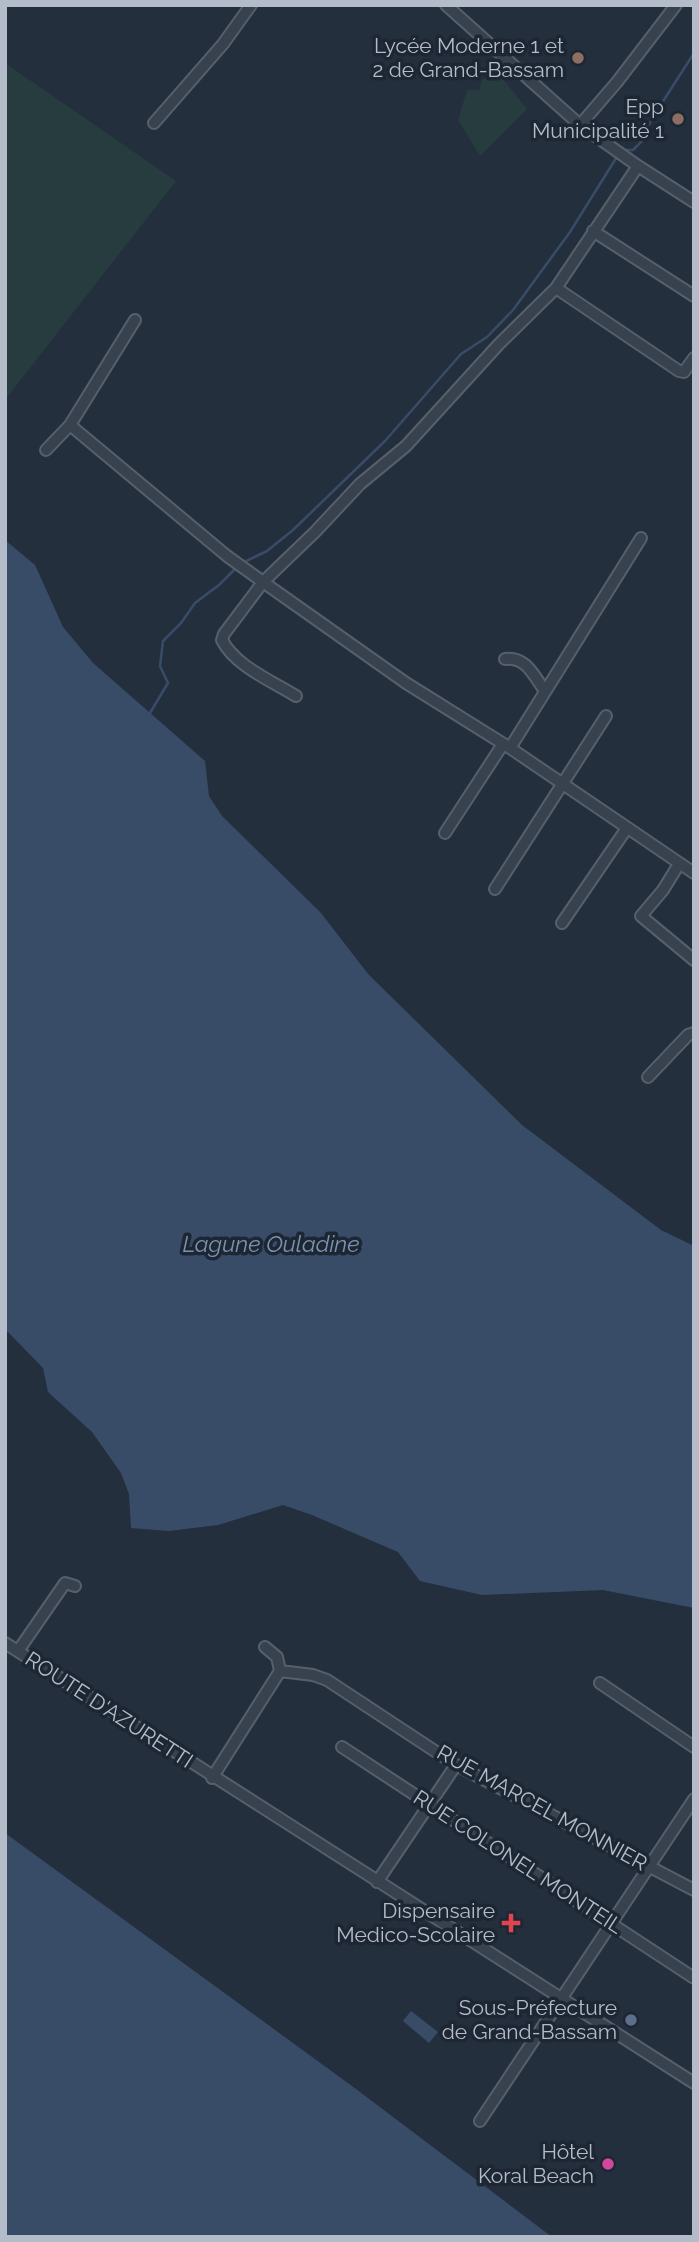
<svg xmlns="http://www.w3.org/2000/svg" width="699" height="2242" font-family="Raleway,sans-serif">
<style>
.green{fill:#263c3f}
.water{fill:#394c67}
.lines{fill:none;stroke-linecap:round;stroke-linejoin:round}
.stream{stroke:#394c67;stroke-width:2.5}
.minor-casing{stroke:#565f6c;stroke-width:14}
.minor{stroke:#38414e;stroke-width:10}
.education-dot{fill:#8d6e63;stroke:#1d2633;stroke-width:2.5}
.health-dot{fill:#e0444e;stroke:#1d2633;stroke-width:2.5}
.service-dot{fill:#5c6f8a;stroke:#1d2633;stroke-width:2.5}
.hotel-dot{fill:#d1479c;stroke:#1d2633;stroke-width:2.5}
.labels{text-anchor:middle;stroke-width:7;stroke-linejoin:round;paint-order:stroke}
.poi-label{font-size:21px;fill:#b4bcc9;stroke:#1d2633;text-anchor:end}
.street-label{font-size:21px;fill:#b4bcc9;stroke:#1d2633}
.water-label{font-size:23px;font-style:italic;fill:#7c92b1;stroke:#1d2633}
</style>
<rect width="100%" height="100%" fill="#242f3e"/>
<!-- green -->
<path class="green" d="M 5,63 L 176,181 L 5,400 Z
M 493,71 L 499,74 L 527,109 L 480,156 L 458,120 L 467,90 L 480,90 L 481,82 Z"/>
<!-- water -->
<path class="water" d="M 5,540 L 35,565 L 63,627 L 93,663 L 205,761 L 209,796 L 222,816 L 321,913 L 368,974 L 522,1125 L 661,1230 L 694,1246 L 694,1608 L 603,1590 L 482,1595 L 420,1581 L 398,1552 L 312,1515 L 283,1505 L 218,1525 L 169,1531 L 131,1528 L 129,1494 L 121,1473 L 92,1432 L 48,1392 L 43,1368 L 5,1329 Z
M 5,1833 L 356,2089 L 552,2237 L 5,2237 Z
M 411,2011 L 438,2032 L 429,2043 L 403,2021 Z"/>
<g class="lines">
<!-- stream -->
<path class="stream" d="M 623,150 L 633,150 L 642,141 L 651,120 L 694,53
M 242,563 L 267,551 L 293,530 L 385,441 L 461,354 L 487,337 L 513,310 L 570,232 L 618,155
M 150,713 L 168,683 L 160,666 L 163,641 L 181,623 L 195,603 L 219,585 L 237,567"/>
<!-- minor casing -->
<g class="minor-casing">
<path id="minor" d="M 446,5 L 580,125 L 638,166 L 694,202
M 154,123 L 223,44 L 251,5
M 580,125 L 617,82 L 676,5
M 593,231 L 694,296
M 556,288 L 679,371 L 684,372 L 694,358
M 70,425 L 227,556 L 263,582 L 406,683 L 510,748 L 694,873
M 46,450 L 70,425 L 135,320
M 505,659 C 526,656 534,676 545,691
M 296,696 C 272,681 235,666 222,640 L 224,634 L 263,582 L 315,532 L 360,484 L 406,446 L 499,344 L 556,288 L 638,166
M 510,748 L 641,538
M 445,833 L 503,744
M 679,864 L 663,890 L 641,916 L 694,960
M 495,889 L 606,716
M 562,923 L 627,828
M 648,1077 L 688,1035 L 694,1033
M 5,1643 L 694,2083
M 265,1647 L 277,1657 L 280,1671
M 18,1651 L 65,1583 L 75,1586
M 280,1671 L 313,1675 L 327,1680 L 456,1765 L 694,1890
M 600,1683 L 694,1747
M 342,1747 L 694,1978
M 212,1778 L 280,1671
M 377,1882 L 456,1765
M 480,2121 L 694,1799"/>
</g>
<!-- minor -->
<use href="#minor" class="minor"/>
</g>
<!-- markers -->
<g class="education-dot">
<circle cx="578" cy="58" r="7"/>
<circle cx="678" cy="119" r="7"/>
</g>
<path class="health-dot" d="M507.5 1912.5h7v7h7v7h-7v7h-7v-7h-7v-7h7z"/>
<circle class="service-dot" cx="631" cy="2020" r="7"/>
<circle class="hotel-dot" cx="608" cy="2164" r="7"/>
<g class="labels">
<!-- poi labels -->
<g class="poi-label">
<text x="564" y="53">Lycée Moderne 1 et<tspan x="564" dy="24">2 de Grand-Bassam</tspan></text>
<text x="664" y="114">Epp<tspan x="664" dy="24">Municipalité 1</tspan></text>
<text x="495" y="1918">Dispensaire<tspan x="495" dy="24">Medico-Scolaire</tspan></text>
<text x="617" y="2015">Sous-Préfecture<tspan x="617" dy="24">de Grand-Bassam</tspan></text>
<text x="594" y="2159">Hôtel<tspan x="594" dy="24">Koral Beach</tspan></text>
</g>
<!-- street labels -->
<g class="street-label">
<text transform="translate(109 1710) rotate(33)" y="7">ROUTE D'AZURETTI</text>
<text transform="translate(542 1808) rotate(29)" y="7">RUE MARCEL MONNIER</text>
<text transform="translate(518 1862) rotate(33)" y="7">RUE COLONEL MONTEIL</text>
</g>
<!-- water labels -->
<g class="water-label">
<text x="271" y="1252">Lagune Ouladine</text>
</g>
</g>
<!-- border -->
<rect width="699" height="2242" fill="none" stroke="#b4bcc9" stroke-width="14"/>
</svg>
